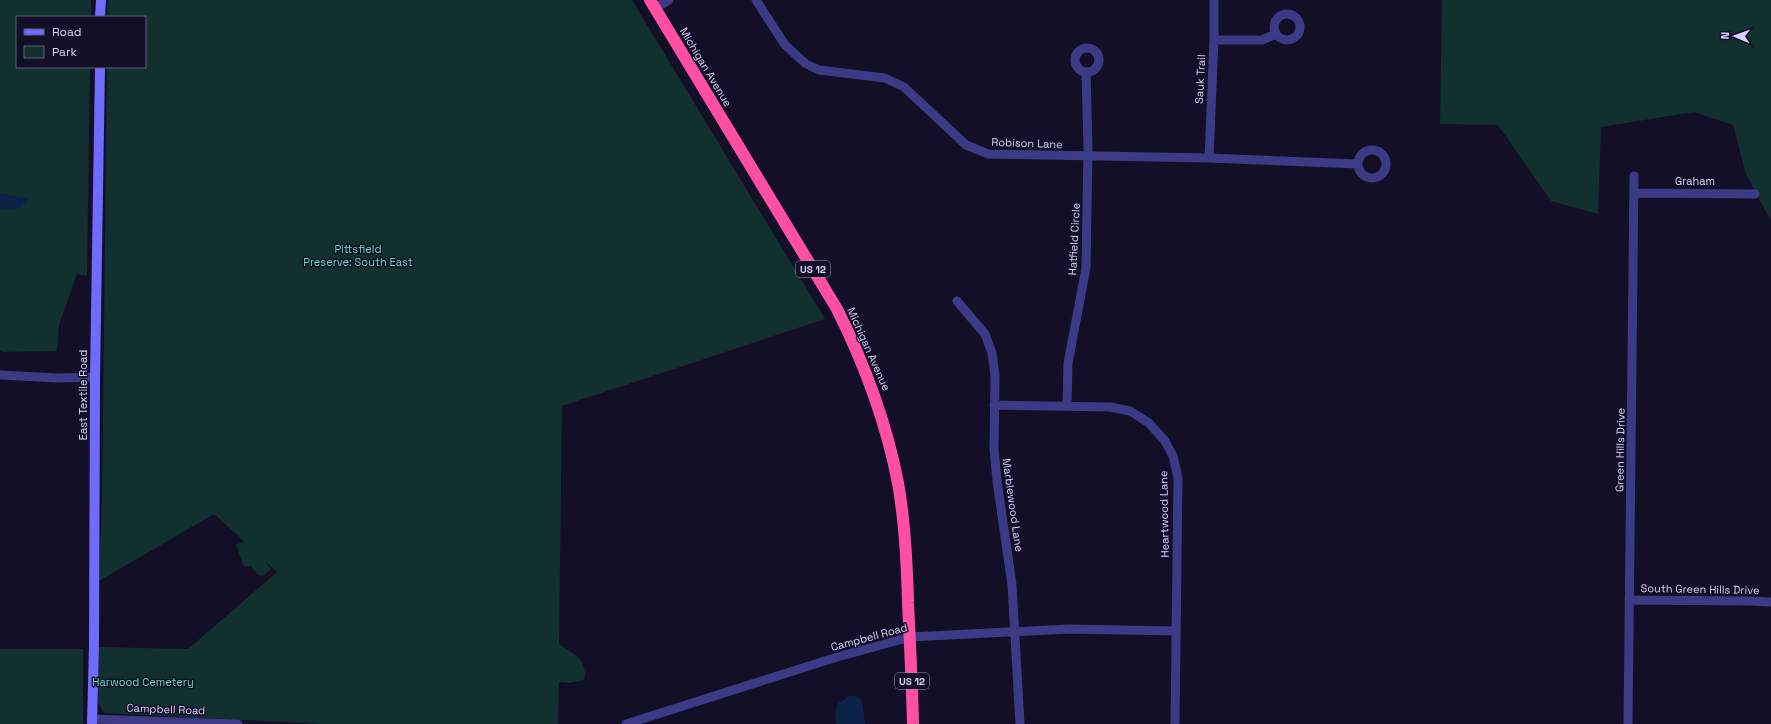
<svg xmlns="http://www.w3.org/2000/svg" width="1771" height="724" font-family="'Space Grotesk',sans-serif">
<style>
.green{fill:#12302f}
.water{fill:#0c2248}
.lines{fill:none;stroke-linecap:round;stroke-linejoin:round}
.street{stroke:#3d3a85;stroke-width:9}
.secondary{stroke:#6f6bff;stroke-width:10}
.highway{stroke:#ff4fa3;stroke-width:12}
.labels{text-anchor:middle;stroke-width:3;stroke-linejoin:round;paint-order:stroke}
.shield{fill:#130f26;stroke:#9e99be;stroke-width:1}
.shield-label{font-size:10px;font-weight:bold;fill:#d9d4ff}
.street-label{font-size:11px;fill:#d9d4ff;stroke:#130f26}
.park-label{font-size:11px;fill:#5fe0c0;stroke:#130f26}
</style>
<rect width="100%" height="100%" fill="#130f26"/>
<!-- green -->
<path class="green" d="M 0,0 L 91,0 L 91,17 L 17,17 L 17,67 L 90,67 L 87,276 L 77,274 L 59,325 L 57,351 L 3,352 L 0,350 Z
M 108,0 L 632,0 L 825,319 L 562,406 L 559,644 C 575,655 588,659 584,680 L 570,683 L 559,682 L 558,724 L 325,724 L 104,713 L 98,703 L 98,647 L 188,649 L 277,572 L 266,562 L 271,569 L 263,576 L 258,575 L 251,566 L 245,567 C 240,561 240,553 236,545 L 244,541 L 214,514 L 99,581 L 102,500 L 107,67 L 145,67 L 145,17 L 107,17 Z
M 1442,0 L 1771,0 L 1771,221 L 1746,174 L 1733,125 L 1694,112 L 1601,127 L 1598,214 L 1551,201 L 1498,125 L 1440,124 Z
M 0,649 L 83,649 L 83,724 L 0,724 Z"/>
<!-- water -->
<path class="water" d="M 0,193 L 29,199 L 20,208 L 0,210 Z
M 849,696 L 856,696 L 862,701 L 865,724 L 836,724 L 835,717 L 837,704 Z"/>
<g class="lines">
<!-- street -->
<path class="street" d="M 756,0 L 785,45 L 806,64 L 819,70 L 885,78 L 904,87 L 966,145 L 988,154 L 1209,158 L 1358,164
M 655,8 L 669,0
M1274 27a13 13 0 1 1 26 0a13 13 0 1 1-26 0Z
M 1214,40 L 1262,40 L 1276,34
M1075 60a12 12 0 1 1 24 0a12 12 0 1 1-24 0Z
M1358 164a14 14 0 1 1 28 0a14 14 0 1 1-28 0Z
M 1209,158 L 1214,40 L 1214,0
M 1635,193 L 1755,194
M 957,301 L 985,334 L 992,353 L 995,375 L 994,449 L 997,481 L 1012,585 L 1020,724
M 0,375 L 58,378 L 95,377
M 994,405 L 1110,407 L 1130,411 L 1149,423 L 1165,441 L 1173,456 L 1178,478 L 1175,724
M 1067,406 L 1068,363 L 1086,268 L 1088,149 L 1086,72
M 1629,600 L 1749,601 L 1771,602
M 92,719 L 238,724
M 626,724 L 834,658 L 910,637 L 1069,629 L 1176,631
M 1628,724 L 1634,176"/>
<!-- secondary -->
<path class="secondary" d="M 100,17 L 101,0
M 92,724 L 94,644 L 95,377 L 100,67"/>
<!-- highway -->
<path class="highway" d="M 650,0 L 837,309 C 865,365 886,421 898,483 C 905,522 907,563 908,603 C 910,643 912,684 913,724"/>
</g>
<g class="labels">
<!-- shield labels -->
<g class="shield">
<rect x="796" y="261" width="34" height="16" rx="3"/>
<rect x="895" y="673" width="34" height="16" rx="3"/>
</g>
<g class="shield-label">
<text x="813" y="273">US 12</text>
<text x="912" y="685">US 12</text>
</g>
<!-- street labels -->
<g class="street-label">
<text transform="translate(706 67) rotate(59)" y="4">Michigan Avenue</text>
<text transform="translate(1200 79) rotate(-87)" y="4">Sauk Trail</text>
<text transform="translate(1027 143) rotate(2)" y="4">Robison Lane</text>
<text x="1695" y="185">Graham</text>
<text transform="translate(1074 239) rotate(-87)" y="4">Hatfield Circle</text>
<text transform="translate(869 349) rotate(66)" y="4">Michigan Avenue</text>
<text transform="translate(83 395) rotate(-90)" y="4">East Textile Road</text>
<text transform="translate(1620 450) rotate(-89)" y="4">Green Hills Drive</text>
<text transform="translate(1013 505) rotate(82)" y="4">Marblewood Lane</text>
<text transform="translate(1164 514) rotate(-91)" y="4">Heartwood Lane</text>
<text transform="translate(1700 589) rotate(1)" y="4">South Green Hills Drive</text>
<text transform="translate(869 637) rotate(-15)" y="4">Campbell Road</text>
<text transform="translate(166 709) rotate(2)" y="4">Campbell Road</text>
</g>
<!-- park labels -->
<g class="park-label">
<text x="358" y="253">Pittsfield<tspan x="358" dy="13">Preserve: South East</tspan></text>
<text x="143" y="686">Harwood Cemetery</text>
</g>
</g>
<!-- legend -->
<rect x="16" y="16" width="130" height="52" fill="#130f26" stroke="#625e7d"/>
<rect x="24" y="29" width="20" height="6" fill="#6f6bff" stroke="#625e7d"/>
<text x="52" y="36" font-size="12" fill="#d9d4ff">Road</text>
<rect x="24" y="46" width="20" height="12" fill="#12302f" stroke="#625e7d"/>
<text x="52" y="56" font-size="12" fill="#d9d4ff">Park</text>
<!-- north arrow -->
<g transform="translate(1735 36) rotate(272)" stroke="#130f26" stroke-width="3" paint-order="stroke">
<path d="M0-3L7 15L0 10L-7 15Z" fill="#d9d4ff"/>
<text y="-6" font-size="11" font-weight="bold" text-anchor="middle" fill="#d9d4ff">N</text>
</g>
</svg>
